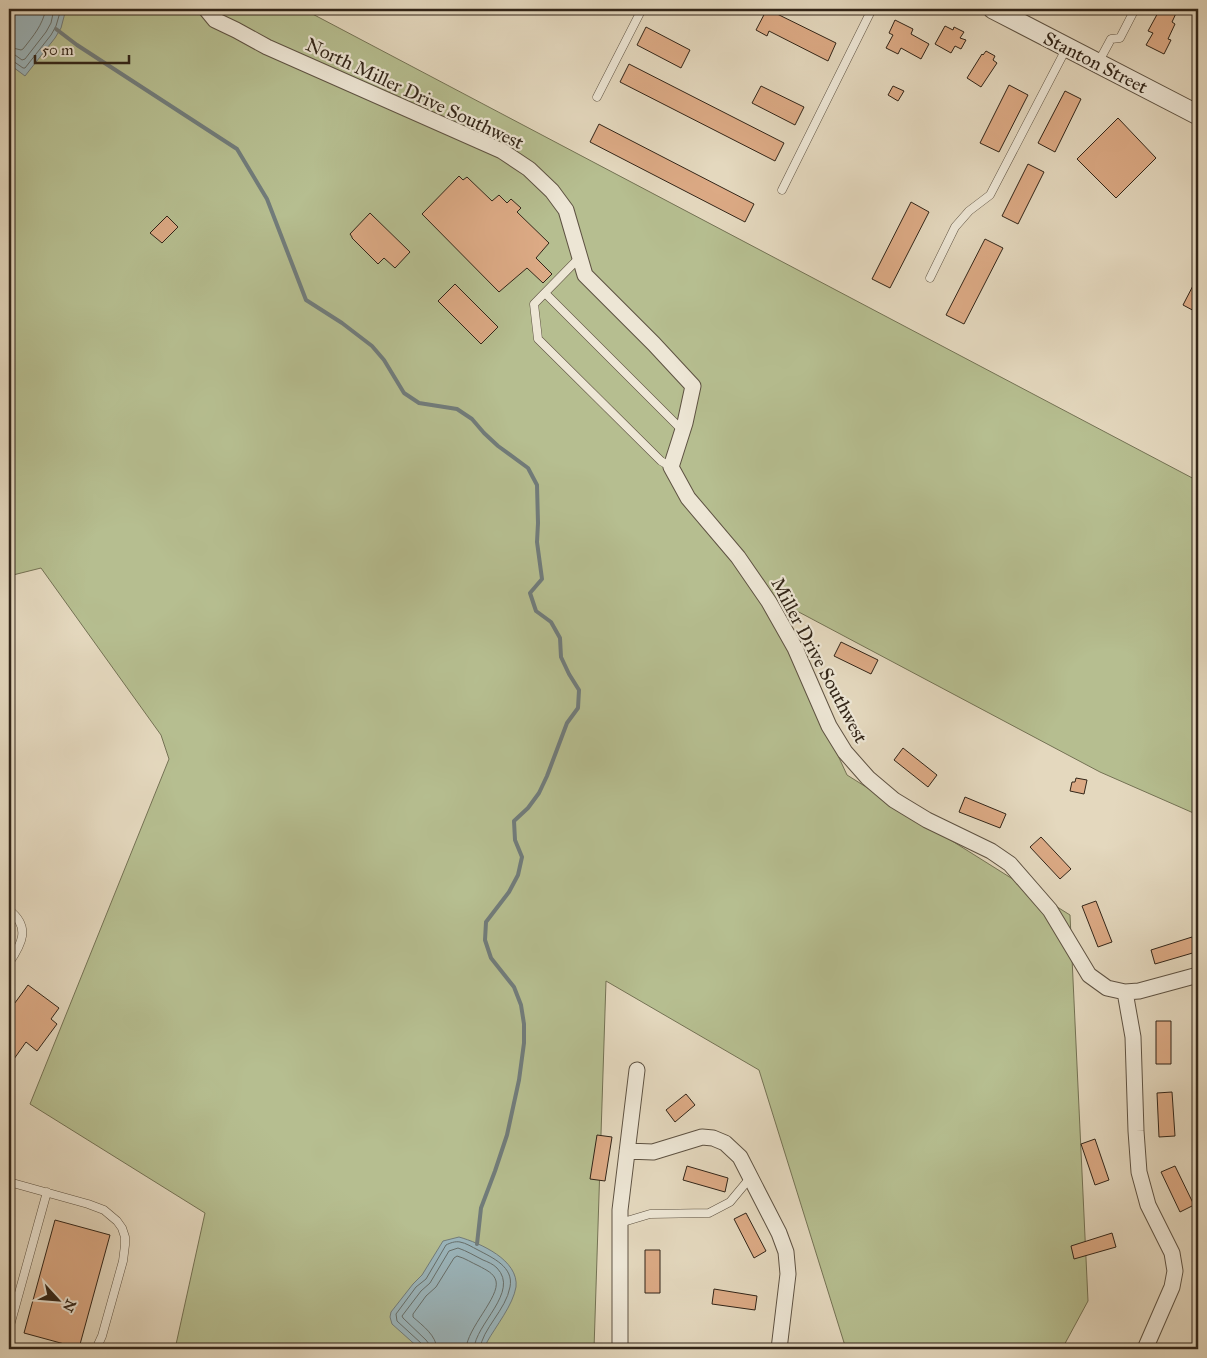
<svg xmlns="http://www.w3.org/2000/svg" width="1207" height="1358" font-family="'IM FELL Great Primer',serif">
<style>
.green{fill:#b6be90;stroke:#747254}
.water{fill:#9bb6bd;stroke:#717c7b}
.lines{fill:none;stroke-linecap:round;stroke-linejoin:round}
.shore{stroke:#666e6a;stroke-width:1}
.stream{stroke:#717c7b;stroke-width:4}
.building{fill:#dcaa85;stroke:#322518}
.service-casing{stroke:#5e5242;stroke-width:9}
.minor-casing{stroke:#5e5242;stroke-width:17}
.tertiary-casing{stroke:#5e5242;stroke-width:21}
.service{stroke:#ede6d5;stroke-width:8}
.minor{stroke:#ede6d5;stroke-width:15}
.tertiary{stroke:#ede6d5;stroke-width:19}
.labels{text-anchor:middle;stroke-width:4.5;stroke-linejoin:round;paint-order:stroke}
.street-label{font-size:19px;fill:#322518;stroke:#ede6d5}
</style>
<rect width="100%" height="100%" fill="#e4d8be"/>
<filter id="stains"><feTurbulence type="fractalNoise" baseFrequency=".004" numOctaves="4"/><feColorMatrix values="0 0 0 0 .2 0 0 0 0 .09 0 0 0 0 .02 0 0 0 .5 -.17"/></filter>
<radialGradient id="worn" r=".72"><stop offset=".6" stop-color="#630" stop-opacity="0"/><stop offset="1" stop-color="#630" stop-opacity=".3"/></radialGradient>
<!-- green -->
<path class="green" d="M 9,9 L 303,9 L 1198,481 L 1198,815 L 1100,772 L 763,593 L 847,775 L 1070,915 L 1088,1301 L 1062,1349 L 846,1349 L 759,1070 L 606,981 L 594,1349 L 175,1349 L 205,1213 L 30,1104 L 169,759 L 161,735 L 41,568 L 9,576 Z"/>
<!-- water -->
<path class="water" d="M 9,9 L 66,9 L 61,28 L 55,38 L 25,76 L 9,64 Z
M 459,1237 C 480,1243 519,1260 516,1287 C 513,1305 496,1326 487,1342 L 485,1349 L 420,1349 L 392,1324 L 390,1317 L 391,1312 L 413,1284 L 422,1275 L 443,1241 Z"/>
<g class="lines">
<!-- shore -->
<path class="shore" d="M 9,47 L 21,50 L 23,49 C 34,35 42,26 46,9
M 9,54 L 15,55 L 22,60 L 25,59 L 46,32 L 51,23 L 54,9
M 9,60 L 13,61 L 23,68 L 25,68 L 51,35 L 56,26 L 61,9
M 423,1349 L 422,1344 L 397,1321 L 396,1314 L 416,1287 L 426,1279 L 446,1245 C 450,1243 455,1241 460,1242 C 466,1243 472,1247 478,1250 C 493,1258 514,1267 510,1287 C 506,1310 482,1329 480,1349
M 429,1349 L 429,1344 L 426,1340 L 403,1318 L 402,1316 L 421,1291 L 430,1283 L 449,1251 L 458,1248 C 467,1251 475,1256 483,1260 C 488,1262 493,1264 497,1268 C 520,1292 475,1324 474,1349
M 437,1349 C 436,1335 423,1326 413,1317 L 413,1314 L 426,1296 L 436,1287 L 454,1258 L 457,1256 C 465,1258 472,1263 479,1266 C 486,1270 494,1273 496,1281 C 500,1297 467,1328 466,1349"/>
<!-- stream -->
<path class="stream" d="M 56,29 L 77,45 L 237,149 L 267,199 L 306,300 L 342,323 L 372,346 L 384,360 L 404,393 L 419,403 L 457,409 L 472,419 L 484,433 L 498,446 L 528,468 L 537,485 L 538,523 L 537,542 L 542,579 L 530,593 L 536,611 L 551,622 L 560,638 L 561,657 L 569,674 L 579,690 L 578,708 L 567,723 L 547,776 L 539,793 L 528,808 L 514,821 L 515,840 L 522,857 L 518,875 L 509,892 L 486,922 L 485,940 L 491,958 L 514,987 L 521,1005 L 524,1024 L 524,1043 L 519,1080 L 507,1135 L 495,1171 L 481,1208 L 477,1244"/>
</g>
<!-- building -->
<path class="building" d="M 767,9 L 836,43 L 828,61 L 769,31 L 767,36 L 756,30 Z
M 1160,9 L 1178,9 L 1172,22 L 1175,24 L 1168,39 L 1171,40 L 1164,54 L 1146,45 L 1153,33 L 1148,31 Z
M 895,20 L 913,29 L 911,34 L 929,44 L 921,59 L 901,48 L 898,54 L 886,48 L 893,35 L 889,33 Z
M 945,26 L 953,30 L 954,27 L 964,32 L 960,38 L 966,40 L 961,49 L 955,46 L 951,53 L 935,44 Z
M 646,27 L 690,50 L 681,68 L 637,45 Z
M 986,51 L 995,56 L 993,60 L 997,63 L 981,87 L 967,78 L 982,54 L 983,55 Z
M 629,64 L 784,143 L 775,161 L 620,82 Z
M 1009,85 L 1028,95 L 999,152 L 980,143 Z
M 761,86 L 804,107 L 795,125 L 752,103 Z
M 893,86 L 904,91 L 898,101 L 888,95 Z
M 1065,91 L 1081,99 L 1055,152 L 1038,143 Z
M 1118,118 L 1156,158 L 1116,198 L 1077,159 Z
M 599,124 L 754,204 L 745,222 L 590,142 Z
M 1028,164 L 1044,172 L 1018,224 L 1002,216 Z
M 459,176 L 463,180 L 467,177 L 492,201 L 499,195 L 507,203 L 511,199 L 521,208 L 517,212 L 549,243 L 536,258 L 552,274 L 543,283 L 527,268 L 499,292 L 422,214 Z
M 911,202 L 929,212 L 890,288 L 872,279 Z
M 370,213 L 410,252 L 395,268 L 384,258 L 378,264 L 352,238 L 352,237 L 350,234 Z
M 167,216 L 178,227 L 162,243 L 150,233 Z
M 985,239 L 1003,248 L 964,324 L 946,315 Z
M 1198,276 L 1198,313 L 1183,305 Z
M 455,284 L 498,327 L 481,344 L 438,301 Z
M 841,642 L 878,660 L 871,674 L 834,656 Z
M 903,748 L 937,775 L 928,787 L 894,760 Z
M 1076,778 L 1087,780 L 1084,794 L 1070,791 L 1072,782 L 1075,782 Z
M 965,797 L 1006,814 L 1000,828 L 959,812 Z
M 1041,837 L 1071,869 L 1060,879 L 1030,847 Z
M 1096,901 L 1112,942 L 1098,947 L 1082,906 Z
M 1192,937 L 1196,952 L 1155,964 L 1151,950 Z
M 28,985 L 59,1008 L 51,1019 L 57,1024 L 37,1051 L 26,1042 L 9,1066 L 9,1011 Z
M 1156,1021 L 1171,1021 L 1171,1064 L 1156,1064 Z
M 1172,1092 L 1175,1136 L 1159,1137 L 1157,1093 Z
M 686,1094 L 695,1105 L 675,1122 L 666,1110 Z
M 597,1135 L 612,1137 L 605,1181 L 590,1179 Z
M 1095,1139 L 1109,1180 L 1095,1185 L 1081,1144 Z
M 687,1166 L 728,1178 L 725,1192 L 683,1180 Z
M 1175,1166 L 1194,1205 L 1180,1212 L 1161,1172 Z
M 746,1213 L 766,1251 L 754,1258 L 734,1219 Z
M 55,1220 L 110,1235 L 79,1348 L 24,1333 Z
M 1112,1233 L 1116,1247 L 1074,1259 L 1071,1246 Z
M 645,1250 L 660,1250 L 660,1293 L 645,1293 Z
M 714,1289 L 757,1296 L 755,1310 L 712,1304 Z"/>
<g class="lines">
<!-- service casing -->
<g class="service-casing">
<path id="service" d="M 1098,63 L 1111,39 L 1120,38 L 1135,9
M 597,97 L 642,9
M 782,190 L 872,9
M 580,257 L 534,304 L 538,339 L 661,461 L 671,467
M 930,278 L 955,227 L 969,211 L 990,195 L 1067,47
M 545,293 L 682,430
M 9,910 C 31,927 22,944 9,963
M 9,1182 L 88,1204 L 104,1210 L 117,1221 L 122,1228 L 125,1237 L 125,1245 L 123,1261 L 102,1336 L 96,1349
M 620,1223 L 650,1214 L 709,1213 L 730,1202 L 750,1178
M 9,1329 L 47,1192"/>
</g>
<!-- minor casing -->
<g class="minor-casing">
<path id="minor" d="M 206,9 L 215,20 L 236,30 L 267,47 L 502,151 L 529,169 L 552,191 L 566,210 L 585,275 L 654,344 L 693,386 L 685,423 L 671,467 L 688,498 L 738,557 L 769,602 L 795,648 L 829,726 L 845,752 L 868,778 L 894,800 L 927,820 L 991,851 L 1010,864 L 1050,910 L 1089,975 L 1107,988 L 1125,992 L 1139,991 L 1198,975
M 1125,992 L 1133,1037 L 1136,1131 L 1139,1172 L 1148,1205 L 1172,1253 L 1175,1271 L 1172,1287 L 1145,1349
M 627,1151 L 653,1152 L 702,1137 L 713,1138 L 725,1143 L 740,1157 L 779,1233 L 786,1252 L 788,1274 L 779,1349
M 620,1349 L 620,1210 L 637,1070"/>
</g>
<!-- tertiary casing -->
<g class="tertiary-casing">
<path id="tertiary" d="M 993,9 L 1198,115"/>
</g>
<!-- service -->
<use href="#service" class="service"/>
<!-- minor -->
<use href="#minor" class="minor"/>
<!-- tertiary -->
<use href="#tertiary" class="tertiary"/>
</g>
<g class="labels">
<!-- street labels -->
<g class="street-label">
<text transform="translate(1096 62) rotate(27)" y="7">Stanton Street</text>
<text transform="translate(415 93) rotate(25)" y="7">North Miller Drive Southwest</text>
<text transform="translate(820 660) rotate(62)" y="7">Miller Drive Southwest</text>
</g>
</g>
<!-- margin -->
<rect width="1207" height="1358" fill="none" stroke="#e4d8be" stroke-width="30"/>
<rect x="10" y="10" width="1187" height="1338" fill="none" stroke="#322518" stroke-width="2.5"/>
<rect x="15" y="15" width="1177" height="1328" fill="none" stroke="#322518"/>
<!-- north arrow -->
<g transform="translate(58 1300) rotate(116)" stroke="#ede6d5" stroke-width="4" paint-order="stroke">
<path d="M0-4L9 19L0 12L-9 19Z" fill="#322518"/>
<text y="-8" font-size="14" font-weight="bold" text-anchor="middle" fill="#322518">N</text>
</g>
<!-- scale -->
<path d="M35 55v8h94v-8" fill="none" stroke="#322518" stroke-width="2.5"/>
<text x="42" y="55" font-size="15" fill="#322518" stroke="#ede6d5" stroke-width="4" paint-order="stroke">50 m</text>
<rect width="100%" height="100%" filter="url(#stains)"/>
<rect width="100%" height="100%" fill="url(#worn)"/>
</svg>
